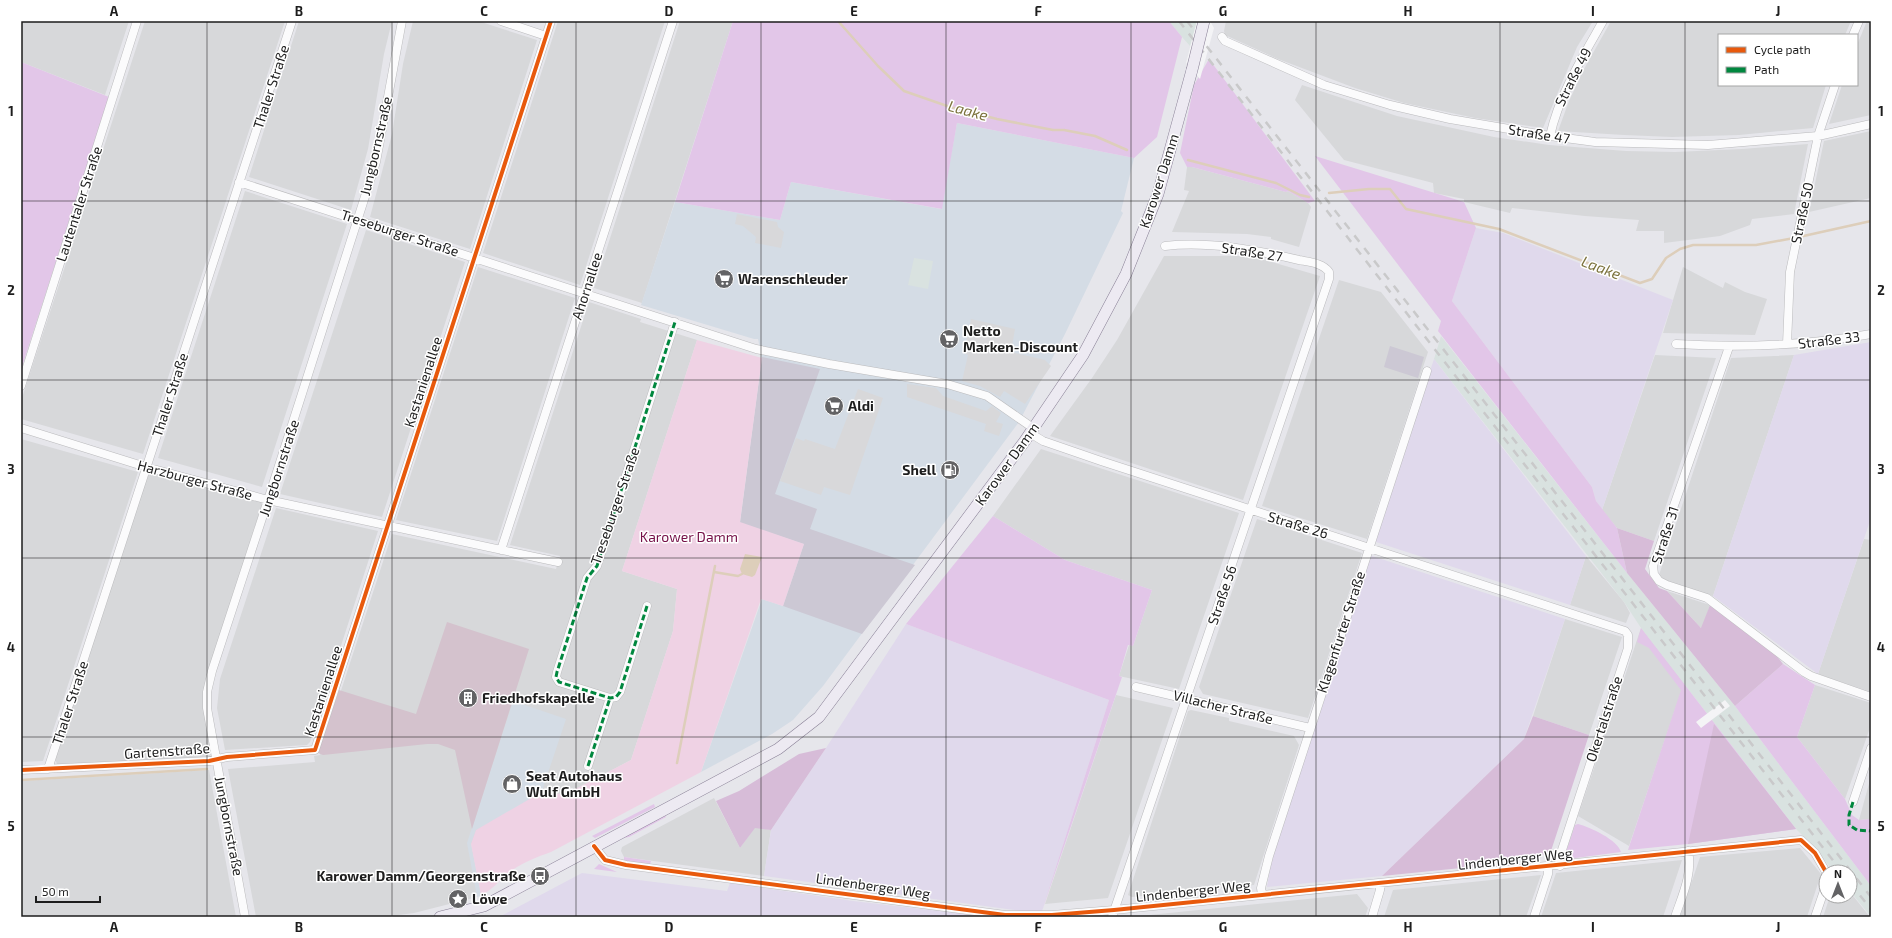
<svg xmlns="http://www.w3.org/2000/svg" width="1892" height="938" font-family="'Exo 2',sans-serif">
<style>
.residential{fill:#d7d8da}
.commercial{fill:#d4dce5}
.industrial{fill:#d9e2e0}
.construction{fill:#ccc8d4}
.farmland{fill:#e0d9ec}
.grass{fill:#e2c6e8}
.forest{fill:#d7bcd8}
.cemetery{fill:#d4c2cd}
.park{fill:#efd2e4}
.parking{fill:#d8d8da}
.water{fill:#ddceba}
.pier{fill:#f4f4f6}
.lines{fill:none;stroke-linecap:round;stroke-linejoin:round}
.stream{stroke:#ddceba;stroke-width:2.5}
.street-casing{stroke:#bbbbbd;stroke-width:9}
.secondary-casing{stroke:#887f95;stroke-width:12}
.street{stroke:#fbfbfc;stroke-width:8}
.secondary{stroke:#edeaf2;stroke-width:11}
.rail{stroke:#c9c9ca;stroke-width:2.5;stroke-dasharray:8 8;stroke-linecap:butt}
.secondary-bridge-casing{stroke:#887f95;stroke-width:12;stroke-linecap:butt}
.secondary-bridge{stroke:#edeaf2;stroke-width:11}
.quiet{stroke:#00873e;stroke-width:3;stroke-dasharray:6 3;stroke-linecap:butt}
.cycleway-casing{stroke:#fff;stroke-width:6}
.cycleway{stroke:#e8590c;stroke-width:4}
.grid{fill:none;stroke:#1d1d1d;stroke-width:1;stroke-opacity:0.55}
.labels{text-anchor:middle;stroke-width:3;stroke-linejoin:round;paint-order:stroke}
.street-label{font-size:14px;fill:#1d1d1d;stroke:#fff}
.poi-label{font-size:14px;font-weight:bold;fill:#1d1d1d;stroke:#fff;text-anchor:start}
.park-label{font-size:14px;fill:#751048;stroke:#fff}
.water-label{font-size:15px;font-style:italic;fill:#7b723c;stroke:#fff}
.neatline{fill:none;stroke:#1d1d1d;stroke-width:1.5}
.grid-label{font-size:13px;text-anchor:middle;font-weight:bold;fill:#1d1d1d}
</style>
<rect width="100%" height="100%" fill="#e6e6eb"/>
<!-- residential -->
<path class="residential" d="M 21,21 L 129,21 L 105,95 L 21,62 Z
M 145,21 L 285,21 L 143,454 L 21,419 L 21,401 Z
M 299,21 L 392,21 L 384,54 L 368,149 L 351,210 L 249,177 Z
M 413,21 L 478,21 L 537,40 L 470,249 L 370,217 L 392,134 L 403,64 Z
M 558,21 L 665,21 L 580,285 L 483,253 Z
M 680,21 L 733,21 L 642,303 L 594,288 Z
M 1226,21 L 1593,21 L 1577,47 L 1543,128 L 1475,118 L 1404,103 L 1355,88 L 1278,59 L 1225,35 L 1224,31 Z
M 1611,21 L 1851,21 L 1845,35 L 1719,35 L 1719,85 L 1826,85 L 1813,128 L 1739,135 L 1672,137 L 1624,135 L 1558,131 L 1569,101 L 1584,69 Z
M 1867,21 L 1871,21 L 1871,115 L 1829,124 L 1842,85 L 1857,85 L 1857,45 Z
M 1302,85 L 1397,116 L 1494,137 L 1549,145 L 1626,151 L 1675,152 L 1742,149 L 1808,144 L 1794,214 L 1752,219 L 1750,225 L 1720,236 L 1664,243 L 1664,231 L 1636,231 L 1639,220 L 1585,216 L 1512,208 L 1510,213 L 1464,202 L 1464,199 L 1434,193 L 1433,183 L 1344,160 L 1295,100 Z
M 1871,131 L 1871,198 L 1809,212 L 1824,141 Z
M 1187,167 L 1192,167 L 1286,192 L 1288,191 L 1308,203 L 1311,207 L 1299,247 L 1271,239 L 1271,237 L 1247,234 L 1172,232 L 1189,191 L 1184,190 Z
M 245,191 L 347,224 L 262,487 L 158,458 Z
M 366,230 L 465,262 L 382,517 L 280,494 Z
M 1164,256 L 1241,256 L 1265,260 L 1320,276 L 1243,500 L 1050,436 L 1092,378 L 1117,340 Z
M 478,267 L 575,298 L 497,541 L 396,520 Z
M 1683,267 L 1723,288 L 1725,282 L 1745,292 L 1767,299 L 1755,335 L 1663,333 Z
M 1339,280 L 1381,292 L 1428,352 L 1367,539 L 1262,506 Z
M 589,302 L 641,319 L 640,322 L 697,340 L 622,571 L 677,589 L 673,631 L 631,760 L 566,794 L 540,793 L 471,844 L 481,895 L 477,897 L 414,913 L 383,917 L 256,917 L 228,769 L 315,762 L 314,756 L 320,755 L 392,534 L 556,569 L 560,556 L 510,545 Z
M 1655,355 L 1716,358 L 1654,541 L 1617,528 L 1602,510 Z
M 1794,355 L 1713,596 L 1662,579 L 1659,575 L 1731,358 Z
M 21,439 L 138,472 L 43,761 L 21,762 Z
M 1041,449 L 1239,513 L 1179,689 L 1119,676 L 1129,645 L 1133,646 L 1152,590 L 1065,560 L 993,516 Z
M 152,472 L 261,502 L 262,504 L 209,671 L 212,754 L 209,757 L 57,764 L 55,759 L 147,477 Z
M 276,508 L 378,531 L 310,742 L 307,745 L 225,750 L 217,708 L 220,679 Z
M 1257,519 L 1362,553 L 1308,718 L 1203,694 L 1199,687 Z
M 1864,539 L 1871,540 L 1871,692 L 1818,674 Z
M 1586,556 L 1624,602 L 1630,613 L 1626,623 L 1570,605 Z
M 1667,591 L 1710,605 L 1702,629 Z
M 1565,619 L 1622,637 L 1589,735 L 1533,716 Z
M 1641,628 L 1684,683 L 1629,846 L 1578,816 Z
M 1815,685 L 1871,703 L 1871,725 L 1845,799 L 1797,737 Z
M 1116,695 L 1173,708 L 1108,898 L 1045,904 Z
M 1191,710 L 1229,718 L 1229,721 L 1294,736 L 1299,745 L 1254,885 L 1132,897 L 1128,895 L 1188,711 Z
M 209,770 L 236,917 L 21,917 L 21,781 Z
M 1871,777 L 1871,819 L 1859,820 L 1870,780 Z
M 714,798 L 740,848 L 755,827 L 771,830 L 764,876 L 624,857 L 621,851 L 622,847 Z
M 1800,848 L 1821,874 L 1807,917 L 1680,917 L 1700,857 Z
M 1682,860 L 1663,917 L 1541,917 L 1556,873 Z
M 1541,875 L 1526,917 L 1384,917 L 1393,890 Z
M 1850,892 L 1870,917 L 1823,917 L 1830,896 L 1850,896 Z
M 1357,894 L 1368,908 L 1365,917 L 1130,917 Z"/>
<!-- commercial -->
<path class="commercial" d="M 957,123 L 1134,158 L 1121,211 L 1123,213 L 1065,334 L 1019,422 L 823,686 L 793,720 L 772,734 L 701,772 L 762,599 L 783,606 L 740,522 L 762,358 L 758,339 L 754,339 L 641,305 L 675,202 L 780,220 L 791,182 L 941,209 Z
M 513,701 L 566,719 L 542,791 L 509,813 L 476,830 L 471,844 L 481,895 L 477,897 L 467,843 Z"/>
<!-- industrial -->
<path class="industrial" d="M 1169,21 L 1197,21 L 1190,46 L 1182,37 Z
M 914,258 L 933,261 L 928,289 L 908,285 Z
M 1441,336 L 1627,573 L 1735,706 L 1871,886 L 1871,917 L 1850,891 L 1850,872 L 1834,872 L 1813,846 L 1796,829 L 1641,628 L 1624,602 L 1434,359 Z"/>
<!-- construction -->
<path class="construction" d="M 1390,346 L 1424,357 L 1418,378 L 1384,367 Z
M 762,357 L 820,369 L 775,494 L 817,509 L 810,529 L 915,565 L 862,634 L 783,606 L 804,544 L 740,523 Z"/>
<!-- farmland -->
<path class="farmland" d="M 1476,228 L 1503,233 L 1673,300 L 1602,510 L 1596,501 L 1592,487 L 1452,301 Z
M 1871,342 L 1871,518 L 1818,674 L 1713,596 L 1794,355 Z
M 1434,359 L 1586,556 L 1570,605 L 1373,541 Z
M 1369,555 L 1565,619 L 1524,739 L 1382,876 L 1267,887 L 1271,862 Z
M 906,624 L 1109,700 L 1042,911 L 1029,912 L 764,876 L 771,830 L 826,748 Z
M 582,873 L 727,891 L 730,883 L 853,901 L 990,917 L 499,917 Z"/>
<!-- grass -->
<path class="grass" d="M 733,21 L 1169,21 L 1182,37 L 1157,137 L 1134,158 L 957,123 L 942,209 L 791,182 L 780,220 L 675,202 Z
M 1209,59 L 1315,201 L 1308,203 L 1288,191 L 1286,192 L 1192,167 L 1187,167 L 1180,153 L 1194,85 Z
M 21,62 L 109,97 L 21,370 Z
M 1315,156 L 1464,202 L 1476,228 L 1452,301 L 1592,487 L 1596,501 L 1617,528 L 1627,573 L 1438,331 L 1441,321 Z
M 993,516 L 1065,560 L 1152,590 L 1133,646 L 1128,645 L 1119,676 L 1122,677 L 1042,911 L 1109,700 L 906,624 Z
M 1641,628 L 1796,829 L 1688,844 L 1628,850 L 1681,690 L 1649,648 L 1637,642 Z
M 1783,664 L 1815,685 L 1797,737 L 1845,799 L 1852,815 L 1859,820 L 1871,819 L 1871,886 L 1735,706 Z
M 654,804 L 655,807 L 595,838 L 592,836 Z
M 665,815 L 666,817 L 629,837 L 623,838 Z
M 1578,824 C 1590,827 1618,840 1621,852 L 1568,859 L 1566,852 L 1575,825 Z
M 624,858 L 624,857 L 651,861 L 650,864 L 624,861 Z
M 599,864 L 617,872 L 594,869 Z"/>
<!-- forest -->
<path class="forest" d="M 1617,528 L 1654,541 L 1645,569 L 1659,588 L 1667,591 L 1701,628 L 1710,605 L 1776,655 L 1783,664 L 1735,706 L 1627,573 Z
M 1533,716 L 1589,735 L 1550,854 L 1483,861 L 1481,866 L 1382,876 L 1524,739 Z
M 1714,724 L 1796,829 L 1688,844 Z
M 826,748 L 771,830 L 755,828 L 740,848 L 716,801 L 739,791 L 799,754 Z"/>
<!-- cemetery -->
<path class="cemetery" d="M 447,622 L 529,649 L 472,829 L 455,750 L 438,744 L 427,744 L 323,755 L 318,753 L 339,690 L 416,714 Z"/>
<!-- park -->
<path class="park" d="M 697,340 L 762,358 L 740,522 L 804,544 L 783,606 L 761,599 L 701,772 L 551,852 C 536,857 517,865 506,875 C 497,883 492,890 481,895 L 471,844 L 476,830 L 540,793 L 566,794 L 631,760 L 673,631 L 677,589 L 622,571 Z"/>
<!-- parking -->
<path class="parking" d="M 737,214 L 777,222 L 778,227 L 784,232 L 781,248 L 755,243 L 756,237 L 743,226 L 735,224 Z
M 971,319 L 1015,329 L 1011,352 L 1045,360 L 1051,366 L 1025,404 L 1004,391 L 1000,397 L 980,386 L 962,381 L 968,355 L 964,353 Z
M 907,384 L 936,388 L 943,396 L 986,411 L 992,406 L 1001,413 L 996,422 L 1003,424 L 999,436 L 984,431 L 986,424 L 907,397 Z
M 858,389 L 883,398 L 850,495 L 824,487 L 821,495 L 780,481 L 796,438 L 804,441 L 805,439 L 835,449 Z"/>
<!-- water -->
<path class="water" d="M 745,554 L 762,557 L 755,575 L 752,577 L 742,574 L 740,569 Z"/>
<!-- pier -->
<path class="pier" d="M 1197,21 L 1210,21 L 1214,28 L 1200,79 L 1186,63 Z
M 1725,700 L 1730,706 L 1701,728 L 1696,722 Z"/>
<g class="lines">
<!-- stream -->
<path class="stream" d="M 838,21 L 878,66 L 904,91 L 950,107 L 997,119 L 1053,130 L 1064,130 L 1095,136 L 1127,150
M 1188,160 L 1276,183 L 1300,195 L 1309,197
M 1329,193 L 1369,189 L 1390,189 L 1406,209 L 1499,229 L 1640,283 L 1652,279 L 1666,258 L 1680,249 L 1693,245 L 1756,245 L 1794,238
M 1799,237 L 1871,221
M 714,572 L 738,576 L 742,574
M 677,763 L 715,566
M 21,780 L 207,769"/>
<!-- street casing -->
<g class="street-casing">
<path id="street" d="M 501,21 L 546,36
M 1853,35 L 1859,21
M 1222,37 L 1225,41 L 1324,85 L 1390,105 L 1450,119 L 1550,136 L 1595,142 L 1708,145 L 1818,136 L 1871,124
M 1550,136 C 1559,95 1582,58 1603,21
M 239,182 L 756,349 L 829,364 L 947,384 L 987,396 L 1033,428
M 1676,344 C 1743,348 1805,346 1871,334
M 1787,344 L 1790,272 L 1818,136 L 1835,85
M 1729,347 L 1653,566 L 1654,574 L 1659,581 L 1667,585 L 1707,598 L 1804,672 L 1811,676 L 1871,697
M 21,386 L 137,21
M 21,428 L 146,467 L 268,500 L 558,562
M 1030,433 L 1043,441 L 1101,461 L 1625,631 L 1628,635 L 1628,648 L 1559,859 L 1560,866
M 501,550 L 673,21
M 647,606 L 620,692 L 616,697 L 610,698 L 559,682 L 556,677 L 557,672 L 587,578 L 597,566 L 675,322
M 1136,687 L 1310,728
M 588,766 L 610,698
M 48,769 L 292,21
M 21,770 L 209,761 L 227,757 L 315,750 L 551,21
M 1853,802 L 1871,748
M 594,846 L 605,860 L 626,865 L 1005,915 L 1052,915 L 1114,910 L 1801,840 L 1815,853 L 1826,872
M 1262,895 L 1261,888 L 1269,856 L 1427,371
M 245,917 L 207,708 L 207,692 L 212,671 L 268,500 L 376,162 L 402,21
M 1112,917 L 1329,279 L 1329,272 C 1323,263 1309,262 1299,260 C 1256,250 1209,241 1165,246
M 1372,917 L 1380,890 L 1380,883
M 1534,917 L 1548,874 L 1548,867
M 1675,917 C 1682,896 1693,874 1688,851
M 1815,917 L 1826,885"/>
</g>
<!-- secondary casing -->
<g class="secondary-casing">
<path id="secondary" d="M 440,917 L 484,906 L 778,749 L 819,717 L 1024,442 L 1083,355 L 1126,274 L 1158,194 L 1192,70"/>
</g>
<!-- street -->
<use href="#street" class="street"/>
<!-- secondary -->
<use href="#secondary" class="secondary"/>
<!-- rail -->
<path class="rail" d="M 1179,21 L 1842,872
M 1187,21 L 1871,897
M 1850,883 L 1871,909"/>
<!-- secondary-bridge casing -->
<g class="secondary-bridge-casing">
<path id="secondary-bridge" d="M 1192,70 L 1204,21"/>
</g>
<!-- secondary-bridge -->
<use href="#secondary-bridge" class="secondary-bridge"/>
<!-- quiet -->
<path class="quiet" d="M 647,606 L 620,692 L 616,697 L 610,698 L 559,682 L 556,677 L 557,672 L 587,578 L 597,566 L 675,322
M 588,766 L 610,698
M 1853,802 L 1849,815 L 1849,825 L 1857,830 L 1871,831"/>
<!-- cycleway casing -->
<g class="cycleway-casing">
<path id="cycleway" d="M 21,770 L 209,761 L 227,757 L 315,750 L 551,21
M 594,846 L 605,860 L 626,865 L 1005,915 L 1052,915 L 1114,910 L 1801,840 L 1815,853 L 1826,872"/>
</g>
<!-- cycleway -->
<use href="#cycleway" class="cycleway"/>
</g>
<!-- grid -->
<path class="grid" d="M 207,21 L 207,917M 392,21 L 392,917M 576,21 L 576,917M 761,21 L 761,917M 946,21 L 946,917M 1131,21 L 1131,917M 1316,21 L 1316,917M 1500,21 L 1500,917M 1685,21 L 1685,917M 21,201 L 1871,201M 21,380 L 1871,380M 21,558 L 1871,558M 21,737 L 1871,737"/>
<!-- icons -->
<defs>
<g id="supermarket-disc" transform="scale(1)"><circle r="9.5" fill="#636365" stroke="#fff"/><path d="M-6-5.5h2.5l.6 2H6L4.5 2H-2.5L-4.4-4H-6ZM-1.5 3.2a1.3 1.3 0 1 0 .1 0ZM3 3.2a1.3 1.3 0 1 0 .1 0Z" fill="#fff"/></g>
<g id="fuel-disc" transform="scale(1)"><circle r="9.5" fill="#636365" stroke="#fff"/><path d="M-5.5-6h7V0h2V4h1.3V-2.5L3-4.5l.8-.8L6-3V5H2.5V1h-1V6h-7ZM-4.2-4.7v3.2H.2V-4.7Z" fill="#fff"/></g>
<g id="building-disc" transform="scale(1)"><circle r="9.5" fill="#636365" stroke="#fff"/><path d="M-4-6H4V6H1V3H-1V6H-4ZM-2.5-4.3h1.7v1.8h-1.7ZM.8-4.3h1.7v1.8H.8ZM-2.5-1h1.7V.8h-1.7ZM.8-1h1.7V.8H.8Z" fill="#fff"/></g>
<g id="shop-disc" transform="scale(1)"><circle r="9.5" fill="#636365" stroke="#fff"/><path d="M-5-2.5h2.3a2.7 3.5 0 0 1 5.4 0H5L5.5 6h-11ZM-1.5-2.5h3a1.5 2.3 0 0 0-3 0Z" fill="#fff"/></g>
<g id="bus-disc" transform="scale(1)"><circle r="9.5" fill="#636365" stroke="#fff"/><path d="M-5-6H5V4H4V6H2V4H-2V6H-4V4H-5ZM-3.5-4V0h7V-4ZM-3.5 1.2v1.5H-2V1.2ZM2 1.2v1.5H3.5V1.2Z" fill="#fff"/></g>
<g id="sight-disc" transform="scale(1)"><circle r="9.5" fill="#636365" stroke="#fff"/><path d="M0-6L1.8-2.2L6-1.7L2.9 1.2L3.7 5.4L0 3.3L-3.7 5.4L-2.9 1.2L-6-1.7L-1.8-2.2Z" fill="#fff"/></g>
</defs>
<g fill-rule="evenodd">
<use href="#supermarket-disc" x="724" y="279"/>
<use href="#supermarket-disc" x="949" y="339"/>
<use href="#supermarket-disc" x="834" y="406"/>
<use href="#fuel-disc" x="950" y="470"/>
<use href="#building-disc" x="468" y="698"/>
<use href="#shop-disc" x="512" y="784"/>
<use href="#bus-disc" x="540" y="876"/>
<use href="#sight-disc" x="458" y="899"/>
</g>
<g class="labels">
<!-- street labels -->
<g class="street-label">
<text transform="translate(1573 77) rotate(-63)" y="5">Straße 49</text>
<text transform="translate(271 87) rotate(-72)" y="5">Thaler Straße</text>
<text transform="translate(1539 134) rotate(9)" y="5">Straße 47</text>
<text transform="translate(376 146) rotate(-77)" y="5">Jungbornstraße</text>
<text transform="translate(1159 181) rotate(-72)" y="5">Karower Damm</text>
<text transform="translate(79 204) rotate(-72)" y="5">Lautentaler Straße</text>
<text transform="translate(1802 213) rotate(-78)" y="5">Straße 50</text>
<text transform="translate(400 233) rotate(18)" y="5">Treseburger Straße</text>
<text transform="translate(1252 252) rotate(9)" y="5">Straße 27</text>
<text transform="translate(587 286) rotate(-72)" y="5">Ahornallee</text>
<text transform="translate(1829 340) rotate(-7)" y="5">Straße 33</text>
<text transform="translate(423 382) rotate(-72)" y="5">Kastanienallee</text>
<text transform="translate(170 395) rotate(-72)" y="5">Thaler Straße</text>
<text transform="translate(1007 464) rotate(-54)" y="5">Karower Damm</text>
<text transform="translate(279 468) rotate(-72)" y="5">Jungbornstraße</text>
<text transform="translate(195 480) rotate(15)" y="5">Harzburger Straße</text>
<text transform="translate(615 506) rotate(-71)" y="5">Treseburger Straße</text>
<text transform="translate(1298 525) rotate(17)" y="5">Straße 26</text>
<text transform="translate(1665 535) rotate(-72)" y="5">Straße 31</text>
<text transform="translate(1222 595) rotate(-71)" y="5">Straße 56</text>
<text transform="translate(1341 632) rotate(-72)" y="5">Klagenfurter Straße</text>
<text transform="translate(323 691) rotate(-72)" y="5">Kastanienallee</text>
<text transform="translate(70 703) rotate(-72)" y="5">Thaler Straße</text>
<text transform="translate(1223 707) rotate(14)" y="5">Villacher Straße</text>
<text transform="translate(1604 719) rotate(-72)" y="5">Okertalstraße</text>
<text transform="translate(167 751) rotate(-4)" y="5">Gartenstraße</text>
<text transform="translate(229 826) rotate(79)" y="5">Jungbornstraße</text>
<text transform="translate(1515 859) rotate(-6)" y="5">Lindenberger Weg</text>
<text transform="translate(873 886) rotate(8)" y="5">Lindenberger Weg</text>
<text transform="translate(1193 891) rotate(-6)" y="5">Lindenberger Weg</text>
</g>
<!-- poi labels -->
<g class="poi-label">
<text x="738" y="284">Warenschleuder</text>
<text x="963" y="336">Netto<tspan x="963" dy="16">Marken-Discount</tspan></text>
<text x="848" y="411">Aldi</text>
<text x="936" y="475" text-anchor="end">Shell</text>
<text x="482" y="703">Friedhofskapelle</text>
<text x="526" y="781">Seat Autohaus<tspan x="526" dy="16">Wulf GmbH</tspan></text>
<text x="526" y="881" text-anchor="end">Karower Damm/Georgenstraße</text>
<text x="472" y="904">Löwe</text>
</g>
<!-- park labels -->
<g class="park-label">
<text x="689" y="542">Karower Damm</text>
</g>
<!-- water labels -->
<g class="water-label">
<text transform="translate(968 111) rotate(15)" y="5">Laake</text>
<text transform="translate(1601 268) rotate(21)" y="5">Laake</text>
</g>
</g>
<!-- border -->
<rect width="1892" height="938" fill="none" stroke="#ffffff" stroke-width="44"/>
<!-- legend -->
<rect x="1718" y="34" width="140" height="52" fill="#ffffff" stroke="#a5a5a5"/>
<rect x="1726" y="47" width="20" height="6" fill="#e8590c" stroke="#a5a5a5"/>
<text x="1754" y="54" font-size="12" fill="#1d1d1d">Cycle path</text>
<rect x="1726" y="67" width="20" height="6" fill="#00873e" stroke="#a5a5a5"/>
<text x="1754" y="74" font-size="12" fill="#1d1d1d">Path</text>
<!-- north arrow -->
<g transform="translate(1838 884)"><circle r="19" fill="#ffffff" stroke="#a5a5a5"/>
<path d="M0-3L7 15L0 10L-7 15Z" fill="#636365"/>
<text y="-6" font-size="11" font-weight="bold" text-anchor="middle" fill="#1d1d1d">N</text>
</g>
<!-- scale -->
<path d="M36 896v6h64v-6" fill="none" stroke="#1d1d1d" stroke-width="2"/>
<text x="42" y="896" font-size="12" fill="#1d1d1d" stroke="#ffffff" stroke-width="3" paint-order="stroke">50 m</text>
<rect x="22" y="22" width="1848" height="894" class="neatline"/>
<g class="grid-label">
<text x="114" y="16">A</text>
<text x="299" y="16">B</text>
<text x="484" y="16">C</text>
<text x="669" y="16">D</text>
<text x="854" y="16">E</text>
<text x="1038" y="16">F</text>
<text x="1223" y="16">G</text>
<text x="1408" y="16">H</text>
<text x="1593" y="16">I</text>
<text x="1778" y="16">J</text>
<text x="11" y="116">1</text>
<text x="1881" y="116">1</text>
<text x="11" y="295">2</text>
<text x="1881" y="295">2</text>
<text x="11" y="474">3</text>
<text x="1881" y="474">3</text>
<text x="11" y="652">4</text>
<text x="1881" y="652">4</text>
<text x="11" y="831">5</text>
<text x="1881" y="831">5</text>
<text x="114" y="932">A</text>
<text x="299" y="932">B</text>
<text x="484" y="932">C</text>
<text x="669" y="932">D</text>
<text x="854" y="932">E</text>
<text x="1038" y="932">F</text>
<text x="1223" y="932">G</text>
<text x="1408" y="932">H</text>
<text x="1593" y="932">I</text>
<text x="1778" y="932">J</text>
</g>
</svg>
